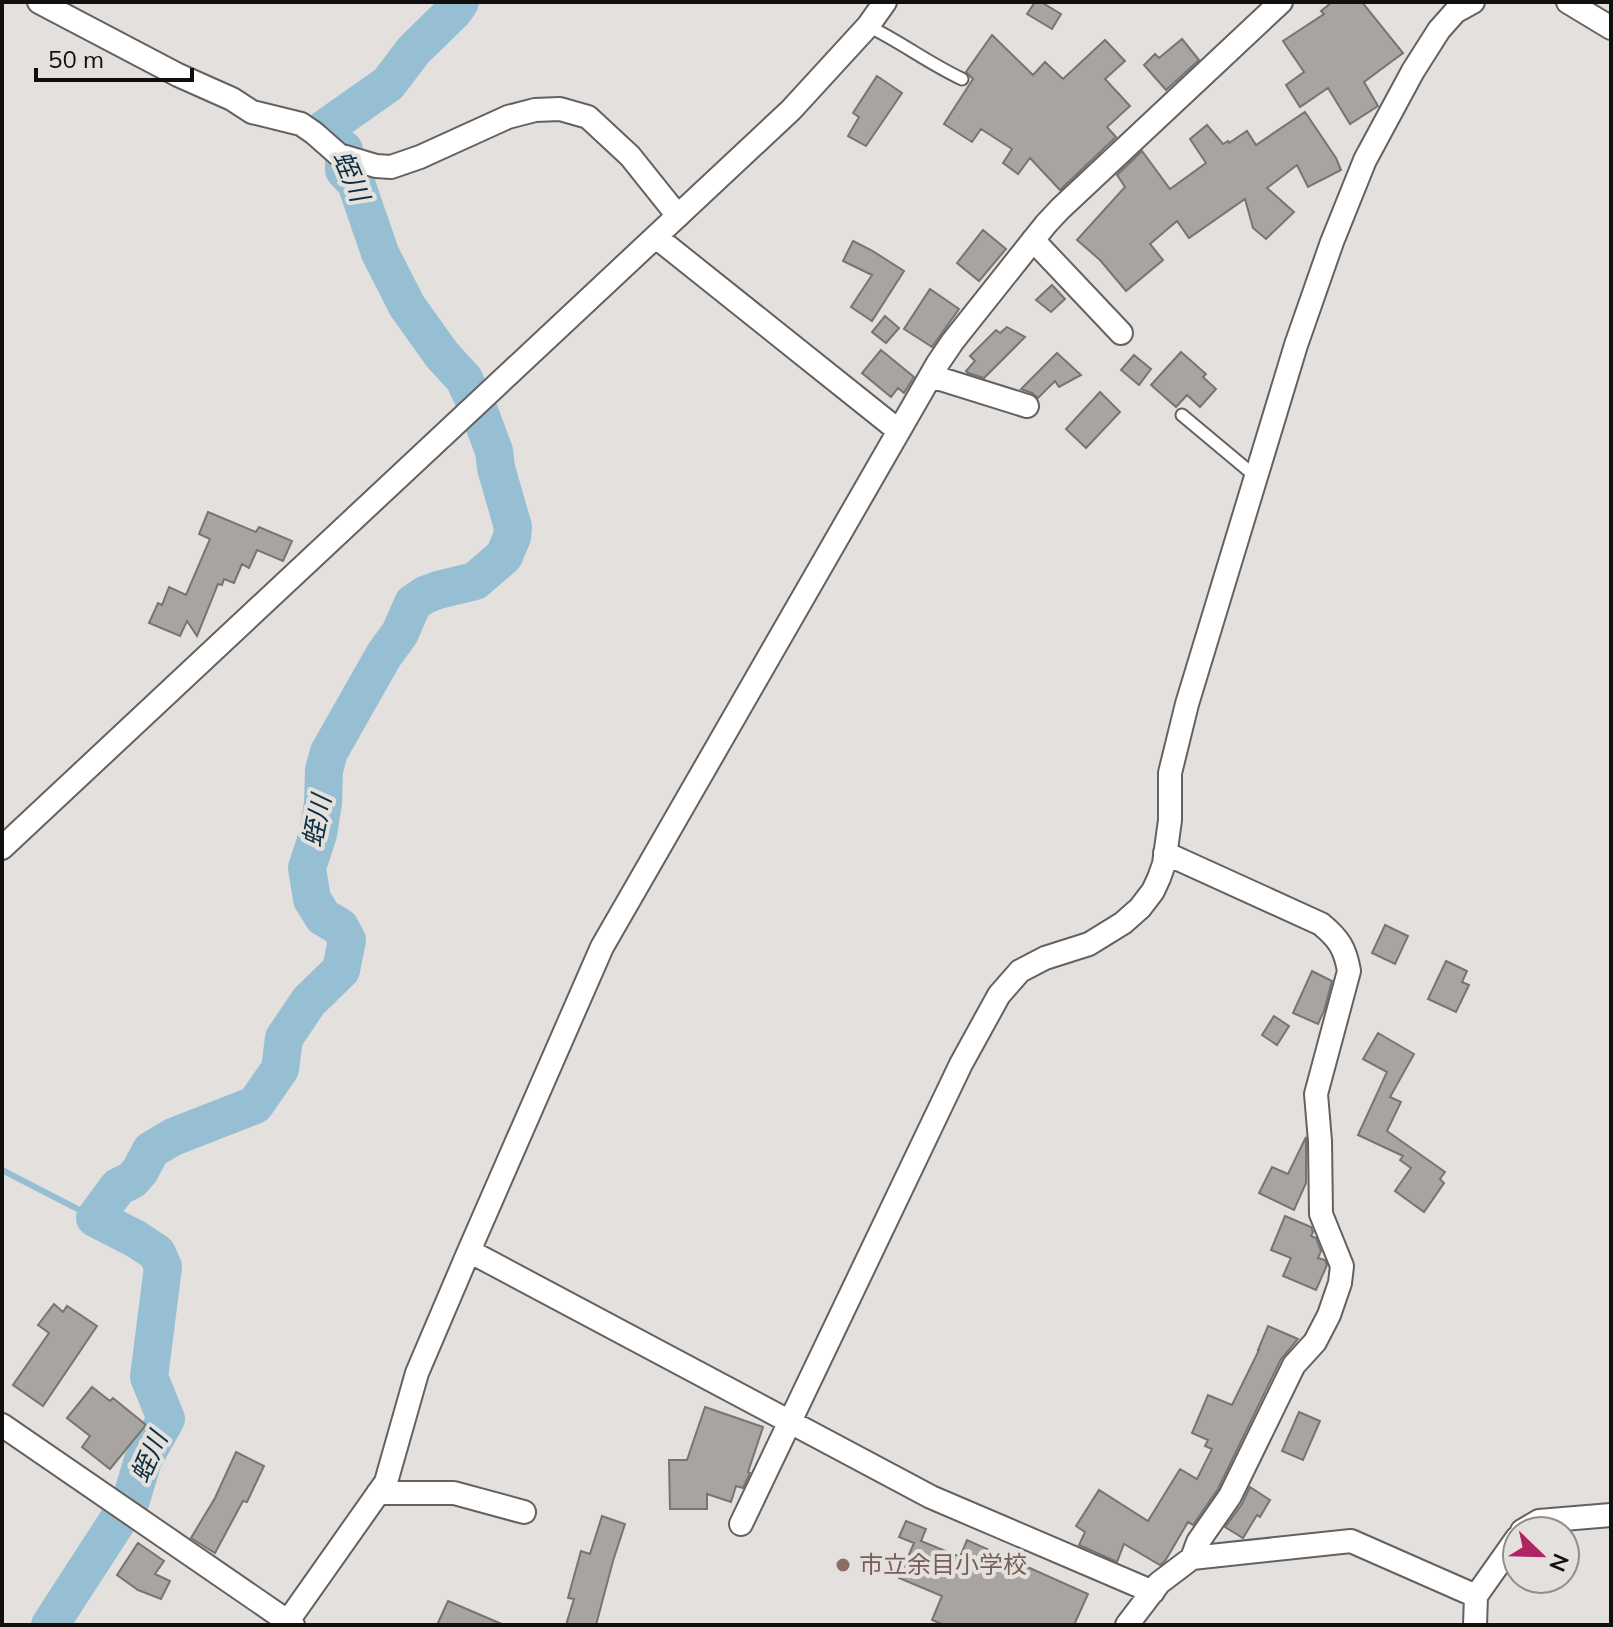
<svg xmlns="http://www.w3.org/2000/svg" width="1613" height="1627" font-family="Mulish,'Noto Sans JP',sans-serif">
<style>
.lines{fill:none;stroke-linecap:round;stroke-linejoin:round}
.stream{stroke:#97bfd3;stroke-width:6}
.river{stroke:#97bfd3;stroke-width:38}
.building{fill:#a7a4a2;stroke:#777471;stroke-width:2}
.service-casing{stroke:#64615f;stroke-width:15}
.minor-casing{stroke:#64615f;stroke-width:26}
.service{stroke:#fff;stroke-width:11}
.minor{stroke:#fff;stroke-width:22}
.education-dot{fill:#8d6e63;stroke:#e4e0de;stroke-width:3}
.labels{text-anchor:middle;stroke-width:8;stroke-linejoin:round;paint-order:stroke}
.education-label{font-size:24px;fill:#785e54;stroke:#e4e0de;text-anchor:start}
.water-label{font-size:26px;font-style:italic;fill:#0a2e3e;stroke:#e4e0de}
</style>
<rect width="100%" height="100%" fill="#e4e0de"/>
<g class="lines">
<!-- stream -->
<path class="stream" d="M 2,1170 L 95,1218"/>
<!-- river -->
<path class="river" d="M 50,1625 L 131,1500 L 143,1460 L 166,1419 L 149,1377 L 163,1267 L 157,1253 L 136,1239 L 95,1218 L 118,1187 L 132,1180 L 140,1171 L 151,1150 L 173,1137 L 255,1105 L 280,1069 L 284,1038 L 309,1001 L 341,970 L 347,940 L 340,927 L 323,917 L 312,899 L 307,868 L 318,834 L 323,803 L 324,770 L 329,752 L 384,655 L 400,633 L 413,603 L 425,595 L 438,590 L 475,581 L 504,556 L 512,537 L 513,527 L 496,468 L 494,451 L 479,411 L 464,379 L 442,355 L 407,306 L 380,253 L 356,183 L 344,170 L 344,150 L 327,136 L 324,129 L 388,84 L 414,50 L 453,12 L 460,2"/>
</g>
<!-- building -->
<path class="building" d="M 1035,2 L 1041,2 L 1061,14 L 1052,29 L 1027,14 Z
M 1332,2 L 1362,2 L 1403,53 L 1364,82 L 1378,106 L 1350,124 L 1328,88 L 1300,107 L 1286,85 L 1304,72 L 1283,41 L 1324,14 L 1321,11 Z
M 992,35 L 1033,75 L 1045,62 L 1063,79 L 1105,40 L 1125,61 L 1105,79 L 1130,106 L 1107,127 L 1116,137 L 1060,190 L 1030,158 L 1018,174 L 1003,163 L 1012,149 L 981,129 L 972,142 L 944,124 L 973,79 L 966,72 Z
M 1182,39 L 1199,60 L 1166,90 L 1144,65 L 1155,54 L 1159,58 Z
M 877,76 L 902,93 L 866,146 L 848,136 L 859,117 L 853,113 Z
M 1305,112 L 1336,158 L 1341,170 L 1308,187 L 1297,165 L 1267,188 L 1294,212 L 1266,239 L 1253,228 L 1245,199 L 1189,238 L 1177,221 L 1150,244 L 1163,260 L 1126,291 L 1100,260 L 1077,240 L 1125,187 L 1117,175 L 1142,151 L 1170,189 L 1206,163 L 1190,139 L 1207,125 L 1223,144 L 1228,141 L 1229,143 L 1247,131 L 1256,145 Z
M 983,230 L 1006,249 L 979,281 L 957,263 Z
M 853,241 L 871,250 L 904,271 L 872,321 L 851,307 L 872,275 L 843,261 Z
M 1052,285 L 1065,299 L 1051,312 L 1036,300 Z
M 930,289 L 959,309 L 932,347 L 904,329 Z
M 885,316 L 899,328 L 886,343 L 872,332 Z
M 1007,327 L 1025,337 L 984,378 L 968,373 L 966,371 L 975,361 L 970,356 L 996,330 L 1000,333 Z
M 881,350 L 914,377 L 904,393 L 898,388 L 891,397 L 862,373 Z
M 1181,352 L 1206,374 L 1203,377 L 1216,389 L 1200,407 L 1187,395 L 1176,407 L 1151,385 Z
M 1057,353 L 1081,375 L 1059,387 L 1055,381 L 1038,398 L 1032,393 L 1021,389 Z
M 1134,355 L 1151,369 L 1139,385 L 1121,370 Z
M 1100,392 L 1120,412 L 1086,448 L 1066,429 Z
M 208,512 L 256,532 L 259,527 L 292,541 L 283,561 L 257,550 L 249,568 L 242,564 L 234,583 L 224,579 L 222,585 L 218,584 L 197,636 L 187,621 L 180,636 L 149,623 L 158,603 L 162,605 L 169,587 L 186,595 L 210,539 L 199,534 Z
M 1385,925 L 1408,936 L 1395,964 L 1372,953 Z
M 1446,961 L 1467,971 L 1462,982 L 1469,985 L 1456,1012 L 1428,999 Z
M 1312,971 L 1332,981 L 1324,1011 L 1318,1024 L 1293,1013 Z
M 1274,1016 L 1289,1026 L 1277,1045 L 1262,1035 Z
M 1378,1033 L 1414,1054 L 1390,1097 L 1401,1102 L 1387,1131 L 1445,1172 L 1440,1179 L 1444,1183 L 1424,1212 L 1395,1191 L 1411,1168 L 1400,1160 L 1403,1156 L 1358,1135 L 1387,1072 L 1363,1059 Z
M 1306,1137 L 1306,1183 L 1294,1210 L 1259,1193 L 1272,1167 L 1288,1174 Z
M 1285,1216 L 1311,1227 L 1313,1232 L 1311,1236 L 1316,1238 L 1321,1251 L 1318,1258 L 1325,1260 L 1327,1265 L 1316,1290 L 1283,1276 L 1291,1258 L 1271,1250 Z
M 54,1304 L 63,1312 L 67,1306 L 97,1326 L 43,1406 L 13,1385 L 49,1333 L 38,1325 Z
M 1268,1326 L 1298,1339 L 1281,1359 L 1218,1489 L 1193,1525 L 1188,1522 L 1165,1561 L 1160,1565 L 1124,1544 L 1117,1562 L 1079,1545 L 1085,1532 L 1076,1526 L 1099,1490 L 1148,1521 L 1180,1469 L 1197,1479 L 1212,1449 L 1205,1446 L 1208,1440 L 1192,1433 L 1208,1395 L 1232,1405 L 1259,1350 L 1258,1350 Z
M 92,1387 L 110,1401 L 113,1398 L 146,1425 L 110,1469 L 82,1447 L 90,1436 L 67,1418 Z
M 705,1407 L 763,1427 L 748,1472 L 750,1473 L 743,1488 L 736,1486 L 731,1502 L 707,1494 L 707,1509 L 670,1509 L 669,1460 L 687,1460 Z
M 1299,1412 L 1320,1421 L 1303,1460 L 1282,1451 Z
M 236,1452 L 264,1466 L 247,1502 L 243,1501 L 215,1553 L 191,1538 L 215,1498 Z
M 1250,1487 L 1270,1500 L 1260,1517 L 1257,1515 L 1243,1538 L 1225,1527 L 1242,1504 Z
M 602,1516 L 625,1524 L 613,1561 L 596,1625 L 566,1625 L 574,1599 L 568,1598 L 581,1551 L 590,1554 Z
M 906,1521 L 926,1529 L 921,1541 L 960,1557 L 967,1540 L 1088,1594 L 1074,1625 L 944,1625 L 932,1620 L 942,1596 L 899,1578 L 914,1543 L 899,1537 Z
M 138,1543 L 164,1561 L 155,1574 L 170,1581 L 161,1599 L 138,1590 L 117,1575 Z
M 448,1601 L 504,1625 L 437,1625 Z"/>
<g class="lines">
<!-- service casing -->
<g class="service-casing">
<path id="service" d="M 868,26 C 901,42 928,63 962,79
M 1182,415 L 1255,476"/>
</g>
<!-- minor casing -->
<g class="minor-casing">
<path id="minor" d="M 39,2 L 178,75 L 232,99 L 252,112 L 301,124 L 314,133 L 339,155 L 376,166 L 391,167 L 420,157 L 508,117 L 535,110 L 560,109 L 588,117 L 630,156 L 678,216
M 1568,2 L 1611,28
M 656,237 L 899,431
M 1033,240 L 1121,333
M 931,376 L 1027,406
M 2,848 L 791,110 L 868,26 L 885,2
M 1165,853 L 1321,924 C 1339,939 1345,948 1349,971 L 1316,1094 L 1320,1141 L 1321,1214 L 1342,1266 L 1340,1283 L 1329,1315 L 1315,1342 L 1294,1365 L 1230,1496 L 1198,1542 L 1192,1558
M 469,1251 L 931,1497 L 1153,1592
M 2,1425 L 293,1625
M 378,1493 L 454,1493 L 524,1512
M 741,1524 L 961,1064 L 999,995 L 1020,971 L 1045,958 L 1089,944 L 1123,923 L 1140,908 L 1153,891 L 1159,878 L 1164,864 L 1170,820 L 1170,773 L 1187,704 L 1296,345 L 1332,242 L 1365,160 L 1413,71 L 1439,30 L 1455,12 L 1473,2
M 1522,1531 L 1539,1521 L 1611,1515
M 288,1621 L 386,1482 L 417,1373 L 469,1251 L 602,947 L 938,363 L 953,341 L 1046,224 L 1060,209 L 1281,2
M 1127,1625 L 1159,1583 L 1192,1558 L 1351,1541 L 1476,1596
M 1475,1625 L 1476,1596 L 1517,1538"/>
</g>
<!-- service -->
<use href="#service" class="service"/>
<!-- minor -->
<use href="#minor" class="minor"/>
</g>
<!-- markers -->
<circle class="education-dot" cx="843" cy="1565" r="8"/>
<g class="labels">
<!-- education labels -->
<g class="education-label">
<text x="859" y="1573">市立余目小学校</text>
</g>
<!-- water labels -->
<g class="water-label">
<text transform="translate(351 176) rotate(67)" y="9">蛭川</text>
<text transform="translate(317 821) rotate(-79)" y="9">蛭川</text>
<text transform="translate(149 1457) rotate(-66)" y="9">蛭川</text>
</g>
</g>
<!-- border -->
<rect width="1613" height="1627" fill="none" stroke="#11100f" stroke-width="8"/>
<!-- north arrow -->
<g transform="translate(1541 1555) rotate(113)"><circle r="38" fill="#e4e0de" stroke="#908d8b" stroke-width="2"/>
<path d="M0-6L14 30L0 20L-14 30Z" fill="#b02461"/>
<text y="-12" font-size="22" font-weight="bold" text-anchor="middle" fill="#11100f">N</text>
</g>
<!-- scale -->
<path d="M36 68v12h156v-12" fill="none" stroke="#11100f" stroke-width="4"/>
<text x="48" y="68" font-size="24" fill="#11100f" stroke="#e4e0de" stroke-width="6" paint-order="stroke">50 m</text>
</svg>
